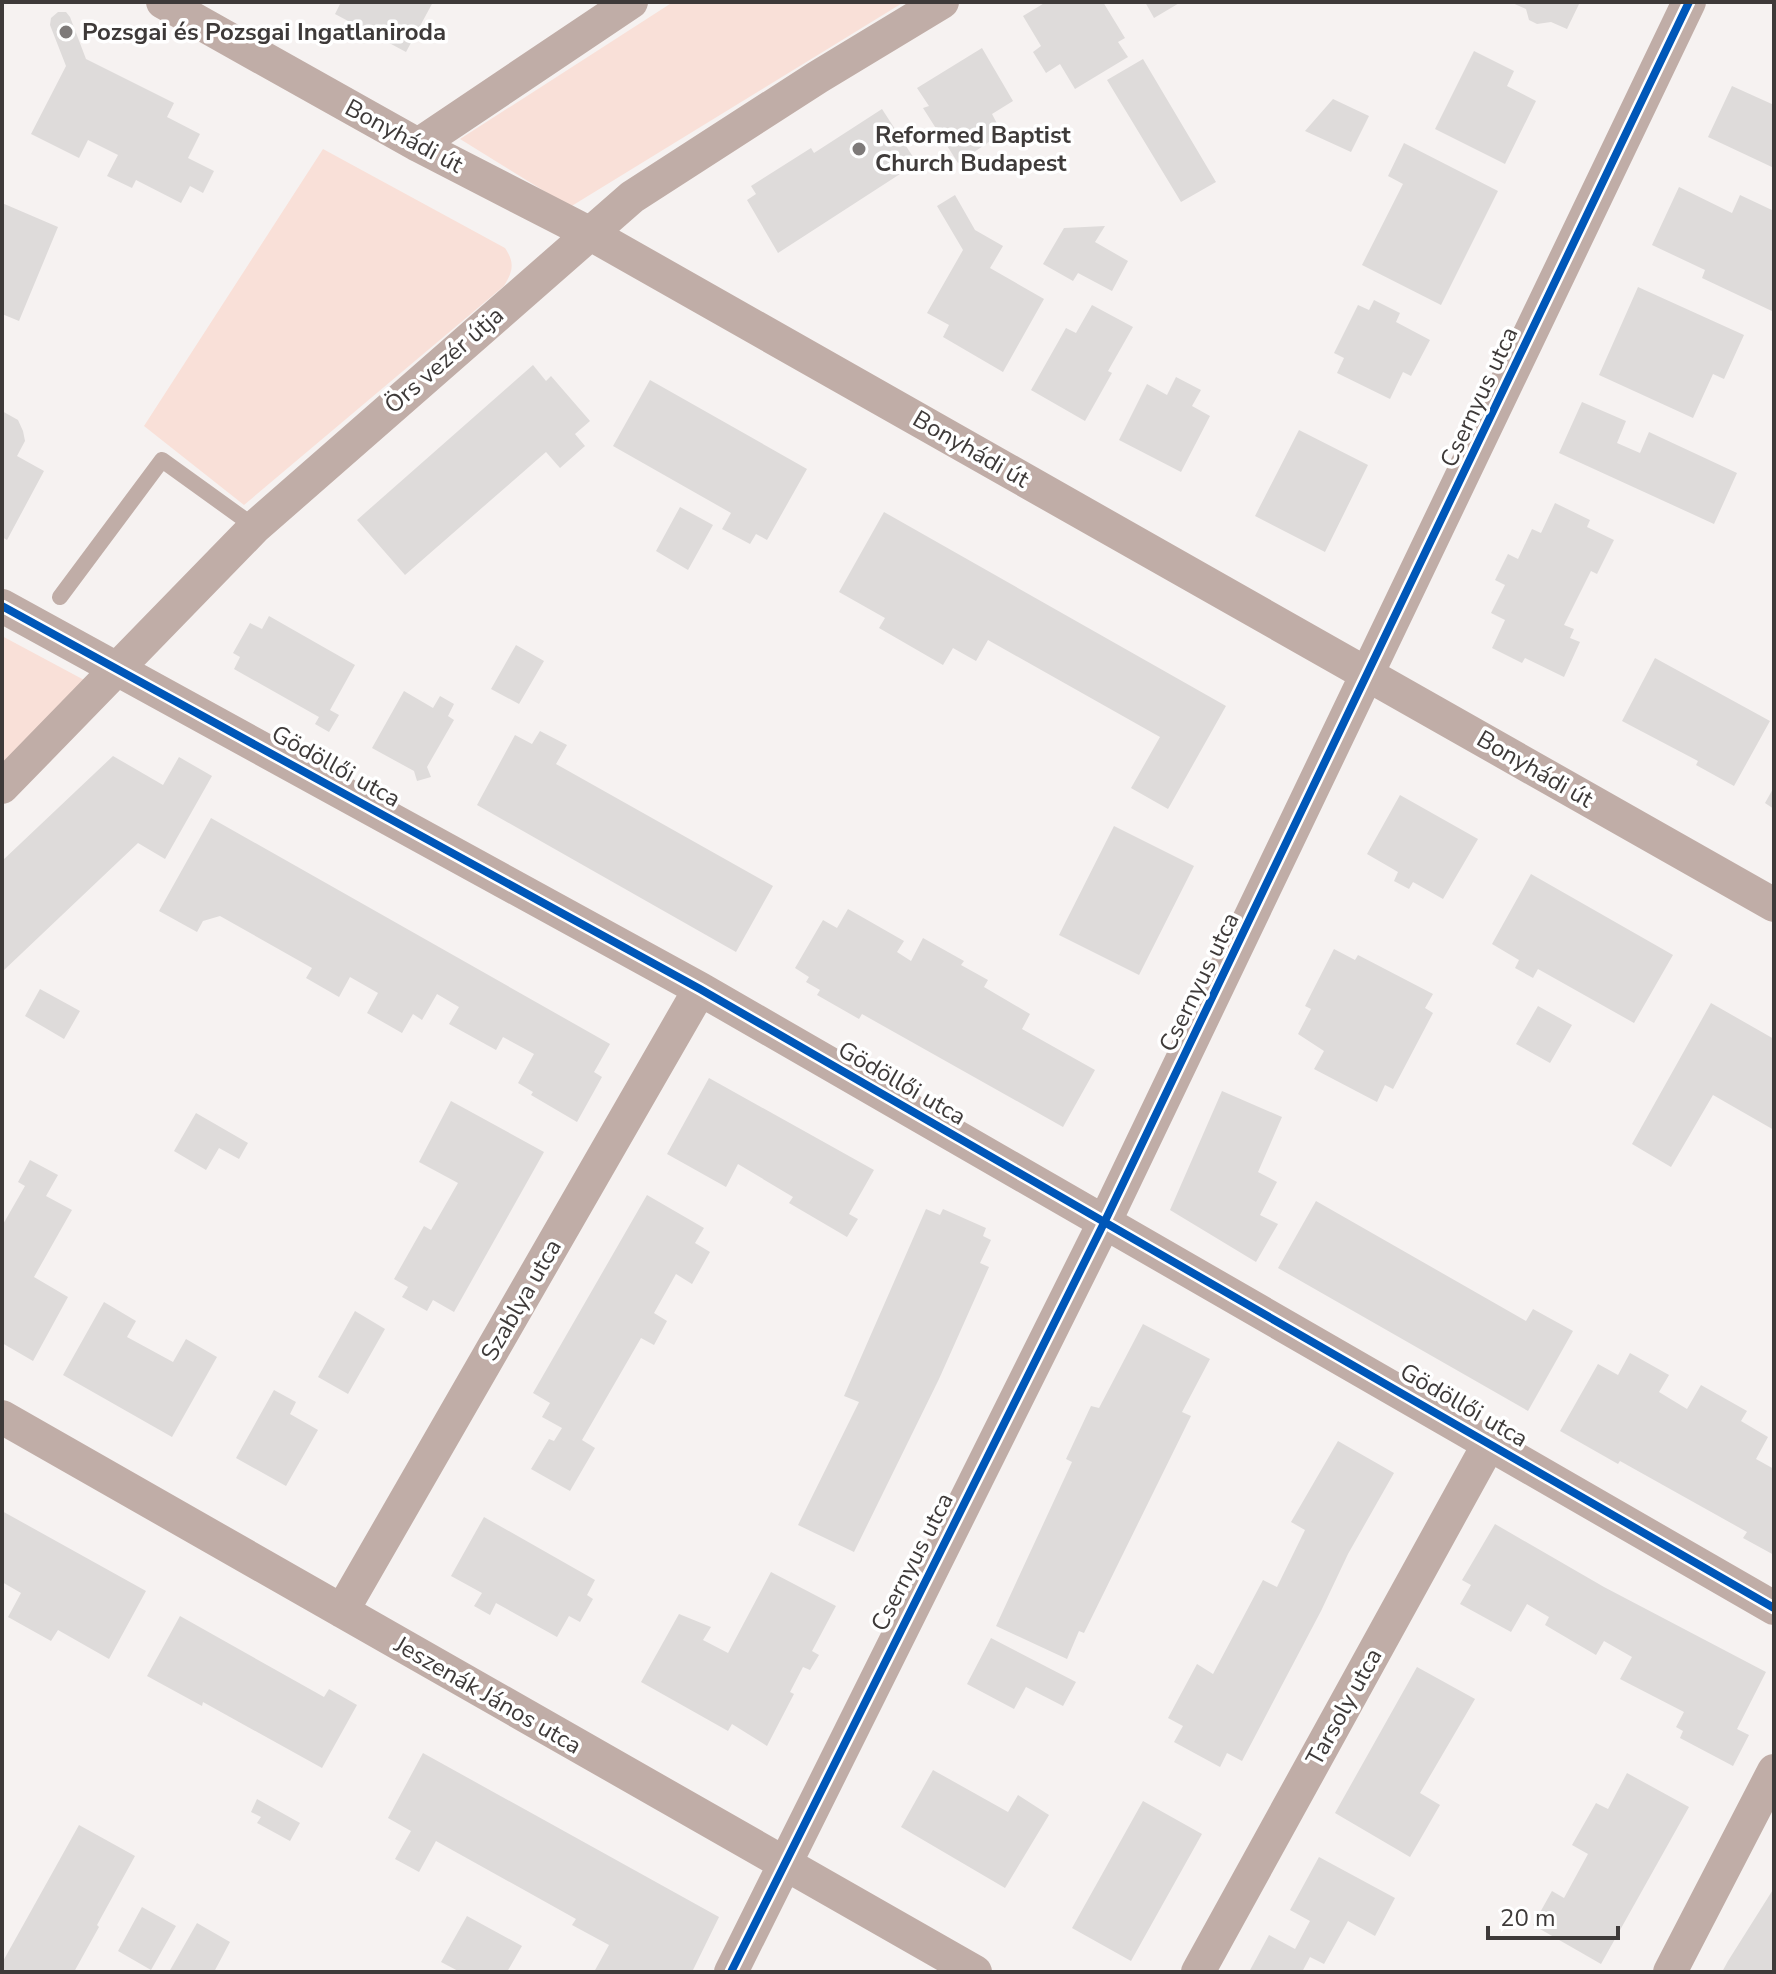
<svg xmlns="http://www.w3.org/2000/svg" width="1776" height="1974" font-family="'Nunito Sans',sans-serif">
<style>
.green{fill:#f9e0d8}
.building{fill:#dedbda}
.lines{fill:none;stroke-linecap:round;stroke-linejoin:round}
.lane{stroke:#c0ada7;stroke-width:16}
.street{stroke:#c0ada7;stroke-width:34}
.cycleway-casing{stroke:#fff;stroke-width:13}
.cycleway{stroke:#0057b8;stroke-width:8}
.poi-dot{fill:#7e7a79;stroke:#fff;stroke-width:3}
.labels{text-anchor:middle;stroke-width:7;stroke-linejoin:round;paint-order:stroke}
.poi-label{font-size:24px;font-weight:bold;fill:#3e3a39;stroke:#fff;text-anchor:start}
.street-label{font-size:24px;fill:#3e3a39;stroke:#fff}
</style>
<rect width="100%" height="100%" fill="#f6f2f1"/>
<!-- green -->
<path class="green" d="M 673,2 L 904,2 L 570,207 L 460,139 Z
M 323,149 L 505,248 C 515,263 513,271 504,286 L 244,505 L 144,426 Z
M 2,636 L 86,681 L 2,778 Z"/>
<!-- building -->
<path class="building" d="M 341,2 L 433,2 L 406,52 L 335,14 Z
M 1046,2 L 1103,2 L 1125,38 L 1118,42 L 1128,57 L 1075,89 L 1060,64 L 1046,73 L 1033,52 L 1041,46 L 1023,16 Z
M 1145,2 L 1181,2 L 1154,18 Z
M 1510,2 L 1580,2 L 1567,29 L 1551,22 L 1537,24 L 1529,20 L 1526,9 Z
M 58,12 L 66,12 L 70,17 L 86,59 L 174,103 L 167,117 L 200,134 L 188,158 L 214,171 L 203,193 L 190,186 L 181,203 L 136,180 L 132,188 L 107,176 L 118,155 L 88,140 L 79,158 L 31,134 L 66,66 L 50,25 L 51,18 Z
M 982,48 L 1013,101 L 992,114 L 1002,133 L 958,163 L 923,108 L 929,106 L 917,88 Z
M 1474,51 L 1514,71 L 1507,86 L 1536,101 L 1505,164 L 1435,129 Z
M 1143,59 L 1216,182 L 1181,202 L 1107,80 Z
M 1732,86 L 1774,105 L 1774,168 L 1708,137 Z
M 1333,99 L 1369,116 L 1351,152 L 1305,131 Z
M 882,109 L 917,163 L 778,253 L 747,200 L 756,194 L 751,186 L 811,148 L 814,153 Z
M 1404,143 L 1498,191 L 1441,305 L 1362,265 L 1403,184 L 1388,176 Z
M 1679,187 L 1732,213 L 1740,195 L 1774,211 L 1774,312 L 1702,278 L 1705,270 L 1652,245 Z
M 955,195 L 975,230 L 1003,246 L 990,268 L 1044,299 L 1003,372 L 943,337 L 949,325 L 927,313 L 963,250 L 937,206 Z
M 2,203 L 58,227 L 19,321 L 2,314 Z
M 1105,226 L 1095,242 L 1128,261 L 1112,291 L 1078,273 L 1073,281 L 1043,264 L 1064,228 Z
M 1638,287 L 1744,335 L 1724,379 L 1713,374 L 1693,418 L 1599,375 Z
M 1374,300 L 1400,313 L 1396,322 L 1430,340 L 1411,376 L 1403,372 L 1390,399 L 1337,373 L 1344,358 L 1334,353 L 1358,305 L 1369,310 Z
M 1092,305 L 1133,327 L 1108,371 L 1112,373 L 1085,421 L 1031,390 L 1066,328 L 1076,333 Z
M 533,365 L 546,381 L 551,376 L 590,421 L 575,434 L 585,446 L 560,468 L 546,452 L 405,575 L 357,520 Z
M 1176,377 L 1201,390 L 1192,406 L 1210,416 L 1181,472 L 1119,440 L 1147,384 L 1167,395 Z
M 650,380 L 807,469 L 767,540 L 756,534 L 750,544 L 722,529 L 731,513 L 613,446 Z
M 1582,402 L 1626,421 L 1617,443 L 1640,453 L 1649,432 L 1737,473 L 1714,524 L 1559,453 Z
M 2,411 L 18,420 L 23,431 L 25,441 L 17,456 L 44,471 L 7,540 L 2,537 Z
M 1299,430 L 1368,465 L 1325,552 L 1255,516 Z
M 1555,503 L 1590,520 L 1587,527 L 1614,540 L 1597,574 L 1591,571 L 1564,625 L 1574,629 L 1570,638 L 1580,642 L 1564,677 L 1525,658 L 1522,663 L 1492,648 L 1505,620 L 1491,613 L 1505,585 L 1495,580 L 1508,554 L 1518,559 L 1532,529 L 1541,533 Z
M 680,507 L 713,525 L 688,570 L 656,551 Z
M 884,512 L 1226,706 L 1168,809 L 1131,788 L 1160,737 L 988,640 L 976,661 L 953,648 L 943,665 L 879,628 L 885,618 L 839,592 Z
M 269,616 L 355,665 L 330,710 L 339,715 L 329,732 L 315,724 L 319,717 L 234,669 L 240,657 L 233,653 L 250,623 L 262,629 Z
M 516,645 L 544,661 L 519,704 L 491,689 Z
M 1655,658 L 1770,721 L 1734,786 L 1696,765 L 1698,761 L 1622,721 Z
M 404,691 L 433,708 L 440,696 L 454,704 L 448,716 L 454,720 L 427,767 L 431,777 L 417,781 L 414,771 L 372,748 Z
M 540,731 L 567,745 L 556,764 L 773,886 L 736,952 L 477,805 L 515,735 L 532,744 Z
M 113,756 L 163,785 L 179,757 L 212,776 L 165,859 L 138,843 L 2,972 L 2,861 Z
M 1774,787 L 1774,809 L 1765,803 Z
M 1400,795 L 1478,839 L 1443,899 L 1413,882 L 1409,889 L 1394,881 L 1398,872 L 1367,854 Z
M 211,818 L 610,1044 L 594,1072 L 602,1077 L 577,1122 L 531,1095 L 533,1092 L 518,1083 L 534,1054 L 503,1037 L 496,1050 L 449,1024 L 459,1007 L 437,994 L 422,1020 L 413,1014 L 402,1033 L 367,1013 L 378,993 L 350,977 L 339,997 L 306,978 L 312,968 L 220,916 L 203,921 L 197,932 L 159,911 Z
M 1114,826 L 1194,866 L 1139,975 L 1059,935 Z
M 1531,874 L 1673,955 L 1634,1023 L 1538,969 L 1533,978 L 1515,968 L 1519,960 L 1492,944 Z
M 848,909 L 904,941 L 897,952 L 911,961 L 923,938 L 964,961 L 961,965 L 988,980 L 984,987 L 1030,1014 L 1022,1029 L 1095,1070 L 1063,1127 L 862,1014 L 859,1019 L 817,995 L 820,990 L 806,982 L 809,977 L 795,968 L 823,920 L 837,928 Z
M 1334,949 L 1355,960 L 1358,955 L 1433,994 L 1425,1008 L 1433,1013 L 1393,1089 L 1385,1085 L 1377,1102 L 1314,1069 L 1324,1051 L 1298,1034 L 1311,1009 L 1305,1006 Z
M 40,989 L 80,1011 L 64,1039 L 25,1016 Z
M 1711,1003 L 1774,1039 L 1774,1130 L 1713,1095 L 1671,1167 L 1632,1144 Z
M 1538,1006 L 1572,1025 L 1550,1063 L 1516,1044 Z
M 709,1078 L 874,1170 L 849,1214 L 858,1219 L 847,1237 L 789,1203 L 793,1197 L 738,1164 L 726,1187 L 667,1154 Z
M 1222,1091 L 1282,1117 L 1258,1172 L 1277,1182 L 1260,1215 L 1278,1224 L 1256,1262 L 1170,1210 Z
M 451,1101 L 544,1152 L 454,1312 L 433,1300 L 427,1311 L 402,1297 L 408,1287 L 394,1279 L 424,1226 L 431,1230 L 458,1183 L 419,1162 Z
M 196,1113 L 248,1143 L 239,1159 L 219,1148 L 206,1170 L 174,1151 Z
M 30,1160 L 58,1175 L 46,1196 L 72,1210 L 34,1277 L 68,1297 L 33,1361 L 2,1343 L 2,1226 L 25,1186 L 18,1182 Z
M 647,1195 L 704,1228 L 695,1243 L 710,1252 L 692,1284 L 676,1274 L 654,1313 L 667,1321 L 654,1345 L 641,1338 L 582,1440 L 595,1448 L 570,1491 L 531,1469 L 549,1439 L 554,1441 L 562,1428 L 542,1417 L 550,1403 L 533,1393 Z
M 1316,1201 L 1526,1321 L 1533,1309 L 1573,1331 L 1528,1411 L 1278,1268 Z
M 926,1209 L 940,1215 L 943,1209 L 986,1228 L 983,1236 L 991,1240 L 980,1263 L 989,1267 L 939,1379 L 854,1552 L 798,1525 L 859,1402 L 844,1396 Z
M 104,1302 L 136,1321 L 127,1337 L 173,1362 L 186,1339 L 217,1357 L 172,1437 L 63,1375 Z
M 355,1311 L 385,1329 L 348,1394 L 318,1377 Z
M 1143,1324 L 1210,1359 L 1182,1412 L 1191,1416 L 1084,1633 L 1079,1631 L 1067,1659 L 996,1626 L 1072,1462 L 1066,1459 L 1091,1406 L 1099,1408 Z
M 1630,1353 L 1669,1375 L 1659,1392 L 1687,1409 L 1701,1385 L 1747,1411 L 1741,1421 L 1768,1437 L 1756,1459 L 1774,1469 L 1774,1555 L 1743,1538 L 1747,1532 L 1620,1461 L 1618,1464 L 1560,1431 L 1598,1364 L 1618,1375 Z
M 274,1390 L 296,1402 L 290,1414 L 318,1430 L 286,1486 L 236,1458 Z
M 1338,1441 L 1394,1473 L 1348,1554 L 1321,1611 L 1242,1761 L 1227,1753 L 1220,1767 L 1174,1742 L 1183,1726 L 1168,1718 L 1197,1664 L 1213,1674 L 1263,1580 L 1277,1587 L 1305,1530 L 1291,1522 Z
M 2,1511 L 146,1591 L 109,1659 L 58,1630 L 51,1641 L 8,1617 L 21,1593 L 2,1582 Z
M 484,1517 L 595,1580 L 587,1595 L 593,1599 L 580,1622 L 569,1616 L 557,1637 L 496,1603 L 490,1615 L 474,1606 L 482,1593 L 451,1576 Z
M 1495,1524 L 1604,1587 L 1766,1672 L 1737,1729 L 1749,1735 L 1733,1766 L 1680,1738 L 1683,1731 L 1676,1727 L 1684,1712 L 1620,1679 L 1632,1657 L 1604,1641 L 1596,1655 L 1545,1625 L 1549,1617 L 1527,1604 L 1511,1632 L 1460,1604 L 1471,1585 L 1462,1580 Z
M 771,1572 L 836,1606 L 812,1651 L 819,1655 L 810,1670 L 803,1667 L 790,1692 L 794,1694 L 767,1746 L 732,1724 L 728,1731 L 641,1682 L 679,1614 L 711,1627 L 703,1640 L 728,1653 Z
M 180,1616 L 324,1697 L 329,1689 L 357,1705 L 322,1768 L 203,1702 L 202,1706 L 147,1676 Z
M 991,1638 L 1076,1682 L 1063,1706 L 1026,1687 L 1014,1709 L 967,1684 Z
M 1417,1667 L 1475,1699 L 1420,1793 L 1440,1805 L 1410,1857 L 1335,1813 Z
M 423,1753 L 719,1917 L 692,1972 L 594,1972 L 609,1945 L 572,1925 L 576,1919 L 436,1841 L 419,1872 L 395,1859 L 411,1831 L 388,1818 Z
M 933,1770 L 1008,1812 L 1018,1795 L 1049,1815 L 1005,1888 L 901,1827 Z
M 1627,1773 L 1689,1807 L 1601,1964 L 1533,1925 L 1552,1891 L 1564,1898 L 1588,1854 L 1572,1845 L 1596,1803 L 1608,1809 Z
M 257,1799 L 300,1823 L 290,1841 L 257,1823 L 261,1817 L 251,1812 Z
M 1143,1801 L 1202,1834 L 1131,1961 L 1072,1928 Z
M 79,1825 L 135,1856 L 97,1925 L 99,1927 L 74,1972 L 2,1972 L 2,1963 Z
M 1319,1857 L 1395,1898 L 1375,1936 L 1348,1921 L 1324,1964 L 1310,1957 L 1302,1972 L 1249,1972 L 1269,1935 L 1295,1949 L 1310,1921 L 1290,1910 Z
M 1774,1888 L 1774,1972 L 1722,1972 L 1728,1961 Z
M 142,1907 L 176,1926 L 151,1970 L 118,1951 Z
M 467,1916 L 522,1946 L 507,1972 L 460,1972 L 441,1962 Z
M 197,1923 L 230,1942 L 214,1972 L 169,1972 Z"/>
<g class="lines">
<!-- lane -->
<path class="lane" d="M 60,597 L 162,460 L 255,527"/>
<!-- street -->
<path class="street" d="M 163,2 L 418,145 L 589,233 L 1774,905
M 418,145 L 631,2
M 2,606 L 700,989 L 1774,1608
M 2,787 L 255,527 L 632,197 L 818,77 L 942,2
M 2,1417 L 975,1972
M 342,1611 L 700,989
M 731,1972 L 1104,1223 L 1689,2
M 1198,1972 L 1490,1442
M 1670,1972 L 1774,1771"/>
<!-- cycleway casing -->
<g class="cycleway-casing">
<path id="cycleway" d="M 2,606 L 700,989 L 1774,1608
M 731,1972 L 1104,1223 L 1689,2"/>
</g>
<!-- cycleway -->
<use href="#cycleway" class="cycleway"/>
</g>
<!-- markers -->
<g class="poi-dot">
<circle cx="66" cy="32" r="8"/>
<circle cx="859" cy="149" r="8"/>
</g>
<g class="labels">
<!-- poi labels -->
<g class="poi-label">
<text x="82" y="40">Pozsgai és Pozsgai Ingatlaniroda</text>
<text x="875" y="143">Reformed Baptist<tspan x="875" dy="28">Church Budapest</tspan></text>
</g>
<!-- street labels -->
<g class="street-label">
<text transform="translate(404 136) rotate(28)" y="8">Bonyhádi út</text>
<text transform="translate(444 360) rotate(-41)" y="8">Örs vezér útja</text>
<text transform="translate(1479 397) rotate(-65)" y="8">Csernyus utca</text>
<text transform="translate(971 449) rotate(30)" y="8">Bonyhádi út</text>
<text transform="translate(336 766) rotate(29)" y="8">Gödöllői utca</text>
<text transform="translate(1535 769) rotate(30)" y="8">Bonyhádi út</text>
<text transform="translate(1199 982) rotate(-64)" y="8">Csernyus utca</text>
<text transform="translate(902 1083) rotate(30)" y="8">Gödöllői utca</text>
<text transform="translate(521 1300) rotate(-60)" y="8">Szablya utca</text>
<text transform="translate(1464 1405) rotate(30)" y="8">Gödöllői utca</text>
<text transform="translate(912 1562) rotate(-63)" y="8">Csernyus utca</text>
<text transform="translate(488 1695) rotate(30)" y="8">Jeszenák János utca</text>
<text transform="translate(1344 1707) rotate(-61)" y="8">Tarsoly utca</text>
</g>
</g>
<!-- border -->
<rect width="1776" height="1974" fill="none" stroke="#3e3a39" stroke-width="8"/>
<!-- scale -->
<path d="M1488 1926v12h130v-12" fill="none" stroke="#3e3a39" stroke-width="4"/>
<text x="1500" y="1926" font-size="24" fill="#3e3a39" stroke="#ffffff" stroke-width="6" paint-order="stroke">20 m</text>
</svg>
